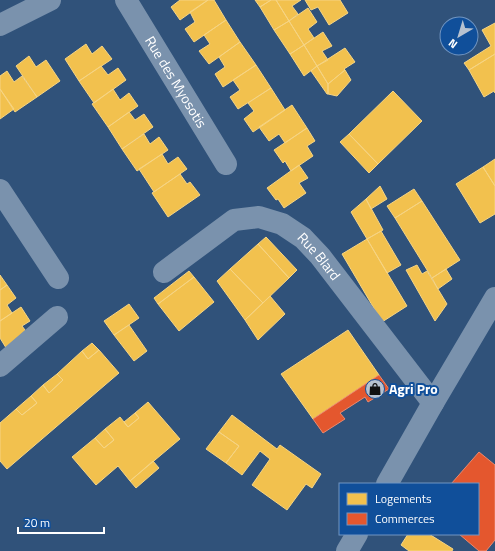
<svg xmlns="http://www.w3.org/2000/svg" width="495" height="551" font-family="'Titillium Web',sans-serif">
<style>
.homes{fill:#f2c14e;stroke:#f6d483}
.shops{fill:#e4572e;stroke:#ec896d}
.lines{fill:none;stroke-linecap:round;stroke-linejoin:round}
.minor{stroke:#7a92ad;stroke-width:22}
.tertiary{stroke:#7a92ad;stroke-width:22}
.labels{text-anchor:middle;stroke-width:4;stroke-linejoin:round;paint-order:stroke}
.street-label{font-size:14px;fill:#fff;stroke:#104f9a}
.poi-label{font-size:14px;font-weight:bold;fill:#fff;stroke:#104f9a;text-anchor:start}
</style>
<rect width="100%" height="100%" fill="#30527a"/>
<!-- homes -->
<path class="homes" d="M 180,0 L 208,0 L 180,20 L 171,7 Z
M 208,0 L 214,0 L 226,20 L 194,42 L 185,29 L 195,22 L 190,12 Z
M 255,0 L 271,0 L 260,7 Z
M 271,0 L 276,0 L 289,21 L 274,30 L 260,7 Z
M 276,0 L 301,0 L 292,6 L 298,14 L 289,21 Z
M 305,0 L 340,0 L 348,13 L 329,25 L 318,7 L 311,10 Z
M 308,8 L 317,22 L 308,29 L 314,38 L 304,45 L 289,21 Z
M 226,20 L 240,42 L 209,64 L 199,51 L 210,44 L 204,35 Z
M 289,21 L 304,45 L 290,54 L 274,30 Z
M 495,23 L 495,54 L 469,70 L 464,63 L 491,46 L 482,30 Z
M 323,32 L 332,46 L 322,51 L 328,60 L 317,66 L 304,45 Z
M 240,42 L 256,65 L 223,87 L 215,74 L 225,67 L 219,57 Z
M 86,44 L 92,54 L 102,46 L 112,59 L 79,81 L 65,59 Z
M 304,45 L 317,66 L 304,76 L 290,54 Z
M 345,48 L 355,62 L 344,69 L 345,70 L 328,84 L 317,66 Z
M 495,54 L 495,93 L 494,91 L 484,97 L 469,70 Z
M 29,56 L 36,67 L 46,60 L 60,81 L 37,97 L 16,66 Z
M 256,65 L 271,88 L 238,109 L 230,97 L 240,90 L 233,80 Z
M 101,66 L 108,75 L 118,68 L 126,80 L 94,103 L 79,81 Z
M 317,66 L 328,84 L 328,94 L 327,94 L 311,71 Z
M 345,70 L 351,80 L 337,96 L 328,94 L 328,84 Z
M 7,71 L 14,82 L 22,76 L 37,97 L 15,112 L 0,89 L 0,76 Z
M 271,88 L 285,110 L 253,132 L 244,119 L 254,111 L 248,103 Z
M 0,89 L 14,109 L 0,119 Z
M 113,89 L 120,100 L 129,93 L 138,106 L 108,127 L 92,104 Z
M 393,91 L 422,121 L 378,164 L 349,134 Z
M 292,105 L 307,128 L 285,143 L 279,134 L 269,141 L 259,127 Z
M 129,112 L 135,120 L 144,114 L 153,127 L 122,149 L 108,127 Z
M 307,128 L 315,141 L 307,146 L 313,156 L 291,171 L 285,161 L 283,163 L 274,150 Z
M 144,134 L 150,144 L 159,137 L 168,150 L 137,171 L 122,149 Z
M 349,134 L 378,164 L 369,173 L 340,142 Z
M 162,154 L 168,164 L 178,157 L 187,169 L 154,192 L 139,169 Z
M 495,159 L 495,186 L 483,167 Z
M 299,165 L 308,178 L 299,183 L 306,193 L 284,208 L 278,199 L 276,200 L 267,188 Z
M 483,167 L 495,186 L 495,214 L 480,223 L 456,184 Z
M 180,174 L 187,184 L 190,182 L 200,195 L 168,217 L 152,193 Z
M 380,186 L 387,199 L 371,209 L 366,199 Z
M 414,189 L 422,201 L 395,218 L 387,206 Z
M 366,199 L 383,230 L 367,239 L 351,212 Z
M 422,201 L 460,260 L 432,278 L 395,218 Z
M 381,231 L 401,265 L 387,273 L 367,239 Z
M 266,237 L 297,270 L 289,278 L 258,244 Z
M 367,239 L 407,306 L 382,322 L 342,254 Z
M 258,244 L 289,278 L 263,303 L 230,269 Z
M 417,265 L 422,274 L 427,271 L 447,304 L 435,321 L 406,270 Z
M 230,269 L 263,303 L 245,320 L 217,281 Z
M 446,269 L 452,279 L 438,289 L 432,278 Z
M 189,271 L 194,277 L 158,304 L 154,298 Z
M 0,275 L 7,285 L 0,290 Z
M 194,277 L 214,302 L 179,331 L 158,304 Z
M 7,285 L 16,298 L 7,305 L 12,313 L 0,321 L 0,290 Z
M 270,296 L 285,314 L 258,340 L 245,320 Z
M 129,304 L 139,318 L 114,335 L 104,321 Z
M 21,307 L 30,321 L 22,326 L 28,334 L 8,351 L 0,338 L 0,321 Z
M 129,325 L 147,351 L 134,361 L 114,335 Z
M 348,330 L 379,375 L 313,419 L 281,374 Z
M 92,343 L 99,350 L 88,359 L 82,351 Z
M 99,350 L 119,373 L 7,469 L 0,461 L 0,423 L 16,409 L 22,415 L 37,403 L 31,396 L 43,385 L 49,393 L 63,380 L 57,374 L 82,351 L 88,359 Z
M 57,374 L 63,380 L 49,393 L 43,385 Z
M 31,396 L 37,403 L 22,415 L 16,409 Z
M 148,402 L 180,439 L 130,481 L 118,466 L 96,485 L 72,457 L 95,438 L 104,448 L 114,440 L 105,429 L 120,417 L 128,427 L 139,418 L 135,413 Z
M 135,413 L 139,418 L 128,427 L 124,422 Z
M 232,415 L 277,449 L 280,445 L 321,474 L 312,488 L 306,484 L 287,510 L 252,485 L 270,459 L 260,451 L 242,475 L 226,463 L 239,446 L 219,432 Z
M 105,429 L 114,440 L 104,448 L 95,438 Z
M 219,432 L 239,446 L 226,463 L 206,449 Z
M 153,461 L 159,468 L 136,488 L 130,481 Z
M 408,534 L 429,534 L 453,549 L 452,551 L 409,551 L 401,545 Z"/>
<!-- shops -->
<path class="shops" d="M 379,375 L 389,389 L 368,402 L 365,397 L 340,413 L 345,419 L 323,433 L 313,419 Z
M 479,452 L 495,465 L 495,540 L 486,551 L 479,551 L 459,534 L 478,534 L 478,484 L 451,484 Z"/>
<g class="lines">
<!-- minor -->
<g class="minor">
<path id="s1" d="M 126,0 L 226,164"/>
<path d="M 0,25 L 50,0"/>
<path d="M 0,190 L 58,278"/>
<path id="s2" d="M 164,272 L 234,220 L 259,217 L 282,224 L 303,238 L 320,256 L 433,403"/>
<path d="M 0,366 L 57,317"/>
</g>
<!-- tertiary -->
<path class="tertiary" d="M 387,484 L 433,403 L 495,298
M 347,551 L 357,534"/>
</g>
<!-- icons -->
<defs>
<g id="shop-disc" transform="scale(1)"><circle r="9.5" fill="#b7c2d0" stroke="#104f9a"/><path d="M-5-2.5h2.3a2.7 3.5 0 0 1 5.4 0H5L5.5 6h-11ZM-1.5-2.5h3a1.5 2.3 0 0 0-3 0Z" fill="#111"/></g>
</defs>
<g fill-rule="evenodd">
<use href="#shop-disc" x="375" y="389"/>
</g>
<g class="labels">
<!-- street labels -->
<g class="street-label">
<text dy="5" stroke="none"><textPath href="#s1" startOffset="96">Rue des Myosotis</textPath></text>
<text dy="5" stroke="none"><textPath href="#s2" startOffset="186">Rue Blard</textPath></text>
</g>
<!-- poi labels -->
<g class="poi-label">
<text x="389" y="394">Agri Pro</text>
</g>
</g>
<!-- legend -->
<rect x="339" y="483" width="140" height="52" fill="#104f9a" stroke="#7095c2"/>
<rect x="347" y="493" width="20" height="12" fill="#f2c14e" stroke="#7095c2"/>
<text x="375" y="503" font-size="12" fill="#ffffff">Logements</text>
<rect x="347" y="513" width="20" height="12" fill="#e4572e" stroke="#7095c2"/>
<text x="375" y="523" font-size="12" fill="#ffffff">Commerces</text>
<!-- north arrow -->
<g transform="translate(459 36) rotate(218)"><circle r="19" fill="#104f9a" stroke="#7095c2"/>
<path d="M0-3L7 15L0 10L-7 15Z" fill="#b7c2d0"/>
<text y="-6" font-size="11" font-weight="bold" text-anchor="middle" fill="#ffffff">N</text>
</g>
<!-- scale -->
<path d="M18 527v6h86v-6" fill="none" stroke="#ffffff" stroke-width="2"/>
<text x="24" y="527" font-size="12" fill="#ffffff" stroke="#104f9a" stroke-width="3" paint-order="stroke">20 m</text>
</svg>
